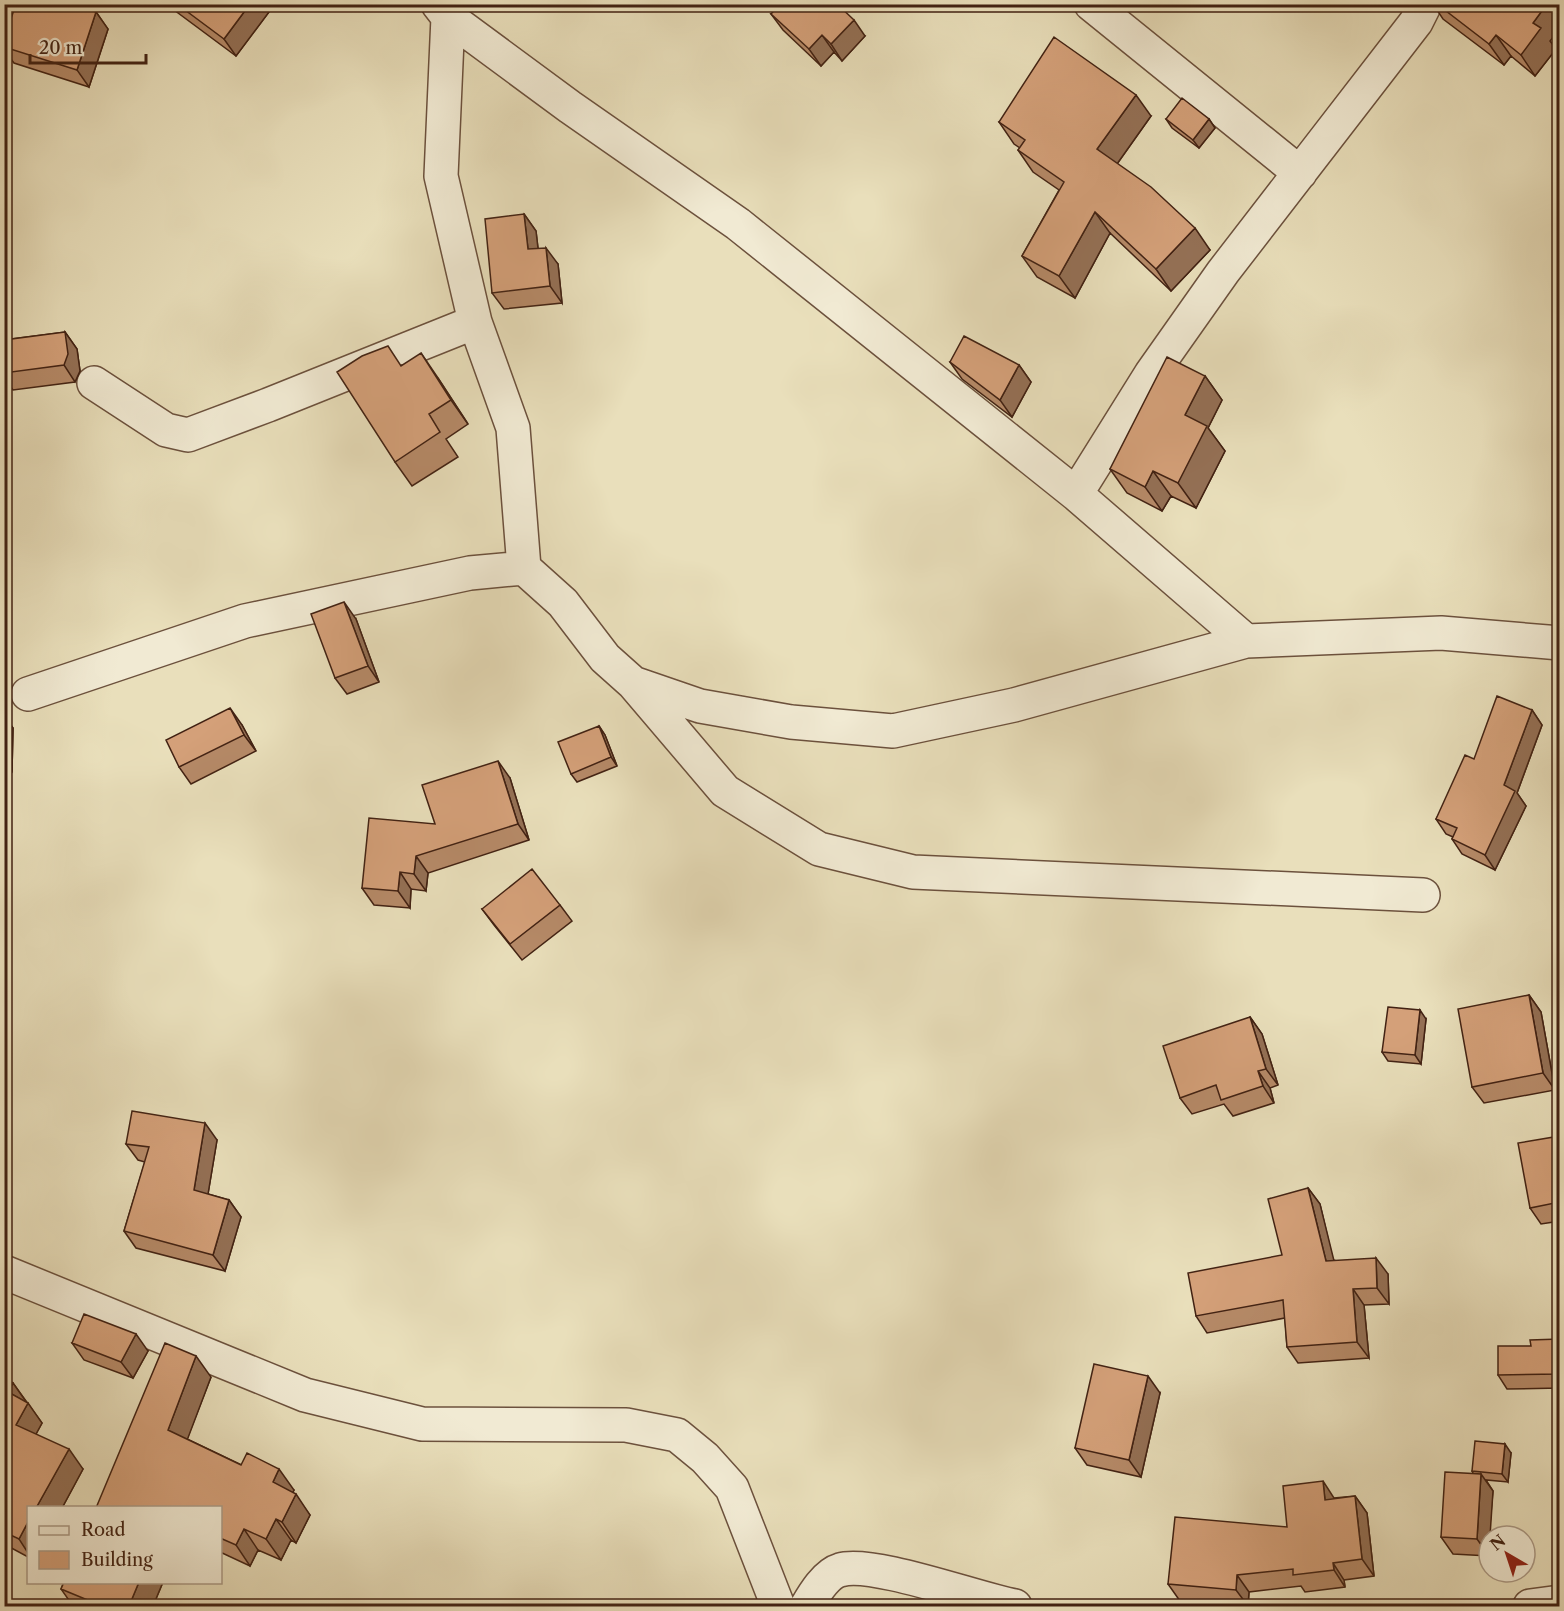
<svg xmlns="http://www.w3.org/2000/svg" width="1564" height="1611" font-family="'Libre Caslon Text',serif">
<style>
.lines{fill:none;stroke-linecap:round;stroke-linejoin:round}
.minor-casing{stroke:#6c513d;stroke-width:36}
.minor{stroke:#f1ead3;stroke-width:33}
.wall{fill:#b68a68;stroke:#422213;stroke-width:1.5}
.shaded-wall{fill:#947055;stroke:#422213;stroke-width:1.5}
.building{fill:#d4a079;stroke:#422213;stroke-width:1.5}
</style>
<rect width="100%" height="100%" fill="#e9dfbb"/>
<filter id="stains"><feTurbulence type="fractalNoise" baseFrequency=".00333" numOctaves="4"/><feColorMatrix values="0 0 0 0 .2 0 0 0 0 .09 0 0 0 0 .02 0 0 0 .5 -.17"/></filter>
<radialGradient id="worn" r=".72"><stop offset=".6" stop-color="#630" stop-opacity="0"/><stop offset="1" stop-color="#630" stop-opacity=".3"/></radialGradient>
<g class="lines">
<!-- minor casing -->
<g class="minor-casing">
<path id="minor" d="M 438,4 L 448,17 L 570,107 L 738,224 L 1076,494 L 1246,641
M 1091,4 L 1300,173
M 448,17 L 441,176 L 475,322 L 513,428 L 524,568
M 94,383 L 166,430 L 188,435 L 268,405 L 475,322
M 1076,494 L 1151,374 L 1223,272 L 1416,22 L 1425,4
M 634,684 L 725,791 L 819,849 L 913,872 L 1423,895
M 28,694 L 245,621 L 470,573 L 524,568 L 563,603 L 605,658 L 633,683 L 700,706 L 791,722 L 893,731 L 1014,705 L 1246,641 L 1441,633 L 1560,643
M 4,1272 L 305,1395 L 422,1424 L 626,1425 L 677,1435 L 705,1458 L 732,1488 L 778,1606
M 807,1606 C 814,1594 826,1574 840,1570 C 872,1560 977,1599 1015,1606
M 1530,1606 L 1560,1602"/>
</g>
<!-- minor -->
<use href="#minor" class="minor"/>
</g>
<!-- wall -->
<path class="wall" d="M 16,4 L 84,4 L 82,7 L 96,12 L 108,29 L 89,87 L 14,63 L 4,50 L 4,39 Z
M 166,4 L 270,4 L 272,8 L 236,56 Z
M 1433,4 L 1560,4 L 1560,10 L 1550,41 L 1556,49 L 1535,76 L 1511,56 L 1504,65 L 1443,19 Z
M 771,14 L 865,36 L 842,61 L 834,52 L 821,66 L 783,30 Z
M 1151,116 L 1117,164 L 1210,250 L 1171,291 L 1110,233 L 1075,298 L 1037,277 L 1022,256 L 1059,190 L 1033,172 L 1018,150 L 1020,148 L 1014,144 L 999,122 Z
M 1166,119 L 1209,119 L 1215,128 L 1199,148 L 1172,128 Z
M 524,214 L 536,231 L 538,248 L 558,264 L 562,303 L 504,309 L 492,293 Z
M 65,332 L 77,349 L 80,371 L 75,382 L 13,390 L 4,378 L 4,340 Z
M 950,362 L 1019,365 L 1031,382 L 1012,417 L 962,379 Z
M 402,365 L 438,378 L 468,424 L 446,439 L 458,457 L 412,486 L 395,462 Z
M 1205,376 L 1222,400 L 1208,428 L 1225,451 L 1196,508 L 1171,496 L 1162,511 L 1127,493 L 1110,469 Z
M 356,619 L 379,682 L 347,694 L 335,678 Z
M 1532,710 L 1542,725 L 1517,793 L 1526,806 L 1495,870 L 1462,854 L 1452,839 L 1453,837 L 1446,834 L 1436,819 L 1474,759 Z
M 4,716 L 13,728 L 12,771 L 4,770 Z
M 242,725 L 256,751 L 191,784 L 179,767 Z
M 599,726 L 605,735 L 617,766 L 577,782 L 571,774 Z
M 510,778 L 529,840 L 428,873 L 426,891 L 411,889 L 410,908 L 374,905 L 362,888 L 435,824 Z
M 560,905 L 572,921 L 522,960 L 494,925 L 482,909 Z
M 1529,995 L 1541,1012 L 1555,1090 L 1484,1103 L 1472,1087 Z
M 1250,1017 L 1262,1034 L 1278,1085 L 1270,1088 L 1274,1103 L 1233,1116 L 1224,1104 L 1192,1114 L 1180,1098 Z
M 1426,1019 L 1421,1064 L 1388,1061 L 1382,1052 Z
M 1560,1136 L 1560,1221 L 1541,1224 L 1530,1208 Z
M 217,1140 L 208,1194 L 229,1200 L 241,1217 L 225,1271 L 136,1248 L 124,1231 L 145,1162 L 138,1160 L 126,1144 Z
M 1308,1188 L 1320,1204 L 1333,1260 L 1388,1274 L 1389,1304 L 1364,1305 L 1369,1358 L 1298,1363 L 1287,1347 L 1285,1318 L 1207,1333 L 1196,1316 L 1282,1255 Z
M 1560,1339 L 1560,1388 L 1507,1389 L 1498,1375 L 1531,1346 Z
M 72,1343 L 148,1351 L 133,1378 L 84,1360 Z
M 211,1377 L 187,1439 L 294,1490 L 293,1492 L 310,1515 L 296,1543 L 291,1540 L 281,1560 L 258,1550 L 250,1566 L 220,1552 L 220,1508 L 96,1508 Z
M 4,1378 L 13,1383 L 42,1423 L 36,1434 L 83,1469 L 62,1508 L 28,1508 L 28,1557 L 4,1544 Z
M 1160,1393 L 1141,1477 L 1087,1465 L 1075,1448 Z
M 1511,1453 L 1508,1482 L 1486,1480 L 1493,1491 L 1489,1536 L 1489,1556 L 1453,1554 L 1441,1537 L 1473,1473 L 1472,1471 Z
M 1355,1496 L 1367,1513 L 1374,1576 L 1344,1580 L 1345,1587 L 1305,1592 L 1301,1586 L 1249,1592 L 1248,1606 L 1180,1601 L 1168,1584 L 1287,1527 L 1334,1498 Z
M 64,1582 L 163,1582 L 153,1606 L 73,1606 L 61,1589 Z"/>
<!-- shaded-wall -->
<path class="shaded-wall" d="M 66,4 L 84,4 L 75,18 Z
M 250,4 L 270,4 L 272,8 L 236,56 L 224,39 Z
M 1547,4 L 1560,4 L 1560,29 L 1550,41 L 1556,49 L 1535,76 L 1521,55 L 1533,23 Z
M 96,12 L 108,29 L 89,87 L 77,70 Z
M 854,20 L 865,36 L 842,61 L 831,44 Z
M 822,35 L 834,52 L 821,66 L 809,49 Z
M 1496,35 L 1511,56 L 1504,65 L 1489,44 Z
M 1136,95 L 1151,116 L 1112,171 L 1097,149 Z
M 1209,119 L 1215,128 L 1199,148 L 1193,140 Z
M 1095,212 L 1110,233 L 1075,298 L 1059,276 Z
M 524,214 L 536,231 L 540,266 L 528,249 Z
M 1195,228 L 1210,250 L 1171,291 L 1156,269 Z
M 546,248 L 558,264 L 562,303 L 550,286 Z
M 65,332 L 77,349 L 80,371 L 75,382 L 64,365 Z
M 421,353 L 438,378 L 468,424 L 451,400 Z
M 1019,365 L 1031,382 L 1012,417 L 1000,400 Z
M 1205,376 L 1222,400 L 1208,428 L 1225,451 L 1196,508 L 1178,483 L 1185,415 Z
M 1153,471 L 1171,496 L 1162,511 L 1145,487 Z
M 344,602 L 356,619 L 379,682 L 368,666 Z
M 230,708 L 242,725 L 256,751 L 244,735 Z
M 1532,710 L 1542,725 L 1517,793 L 1526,806 L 1495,870 L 1485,855 L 1504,785 Z
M 4,716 L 13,728 L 12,771 L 4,759 Z
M 599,726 L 605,735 L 617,766 L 611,757 Z
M 498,761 L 510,778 L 529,840 L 518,824 Z
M 416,856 L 428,873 L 426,891 L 414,874 Z
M 400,872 L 411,889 L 410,908 L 398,891 Z
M 1529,995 L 1541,1012 L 1555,1090 L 1543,1073 Z
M 1420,1010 L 1426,1019 L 1421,1064 L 1415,1055 Z
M 1250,1017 L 1262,1034 L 1278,1085 L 1266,1069 Z
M 1258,1071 L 1270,1088 L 1274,1103 L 1263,1086 Z
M 205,1123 L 217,1140 L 206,1206 L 194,1190 Z
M 1308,1188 L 1320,1204 L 1338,1277 L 1326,1261 Z
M 229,1200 L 241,1217 L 225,1271 L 213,1255 Z
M 1376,1258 L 1388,1274 L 1389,1304 L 1377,1288 Z
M 1353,1289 L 1364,1305 L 1369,1358 L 1357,1342 Z
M 136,1334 L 148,1351 L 133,1378 L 121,1362 Z
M 196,1356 L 211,1377 L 183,1451 L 168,1430 Z
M 1148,1376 L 1160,1393 L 1141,1477 L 1129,1460 Z
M 13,1383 L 27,1403 L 8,1392 Z
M 28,1403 L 42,1423 L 30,1445 L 16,1425 Z
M 1505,1444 L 1511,1453 L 1508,1482 L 1502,1474 Z
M 69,1449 L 83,1469 L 62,1508 L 36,1508 Z
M 279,1469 L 294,1490 L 287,1503 L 273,1482 Z
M 1481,1474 L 1493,1491 L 1490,1536 L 1489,1536 L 1489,1556 L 1477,1539 Z
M 1323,1481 L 1334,1498 L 1337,1517 L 1325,1500 Z
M 296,1494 L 310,1515 L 296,1543 L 282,1522 Z
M 1355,1496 L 1367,1513 L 1374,1576 L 1362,1559 Z
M 276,1519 L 291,1540 L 281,1560 L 266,1539 Z
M 28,1522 L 28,1553 L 19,1539 Z
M 244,1529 L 258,1550 L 250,1566 L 236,1545 Z
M 1333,1563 L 1344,1580 L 1345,1587 L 1334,1570 Z
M 1237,1575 L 1249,1592 L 1248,1606 L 1236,1590 Z
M 139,1582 L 163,1582 L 153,1606 L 129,1606 Z"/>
<!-- building -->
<path class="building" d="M 16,4 L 73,4 L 96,12 L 77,70 L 4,47 L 4,39 Z
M 177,4 L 250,4 L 224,39 Z
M 780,4 L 837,4 L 854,20 L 831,44 L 822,35 L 809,49 L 771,14 Z
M 1437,4 L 1547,4 L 1533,23 L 1541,28 L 1521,55 L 1496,35 L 1489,44 Z
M 1054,37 L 1136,95 L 1097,149 L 1151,187 L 1195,228 L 1156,269 L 1095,212 L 1059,276 L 1022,256 L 1064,182 L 1018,150 L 1025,140 L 999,122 Z
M 1182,98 L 1209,119 L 1193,140 L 1166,119 Z
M 524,214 L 528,249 L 546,248 L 550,286 L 492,293 L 485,219 Z
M 65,332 L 68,354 L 64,365 L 4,373 L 4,340 Z
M 964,336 L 1019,365 L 1000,400 L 950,362 Z
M 388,346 L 401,366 L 421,353 L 451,400 L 429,414 L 440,432 L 395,462 L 337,372 L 362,356 Z
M 1167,357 L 1205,376 L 1185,415 L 1207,426 L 1178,483 L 1153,471 L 1145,487 L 1110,469 Z
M 344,602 L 368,666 L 335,678 L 311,614 Z
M 1497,696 L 1532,710 L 1504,785 L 1515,791 L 1485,855 L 1452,839 L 1457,828 L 1436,819 L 1465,755 L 1474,759 Z
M 230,708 L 244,735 L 179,767 L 166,740 Z
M 599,726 L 611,757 L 571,774 L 558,742 Z
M 498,761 L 518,824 L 416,856 L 414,874 L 400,872 L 398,891 L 362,888 L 369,818 L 435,824 L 422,785 Z
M 532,869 L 560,905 L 510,944 L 482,909 Z
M 1529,995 L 1543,1073 L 1472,1087 L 1458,1009 Z
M 1388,1007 L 1420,1010 L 1415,1055 L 1382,1052 Z
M 1250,1017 L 1266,1069 L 1258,1071 L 1263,1086 L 1221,1100 L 1216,1085 L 1180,1098 L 1163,1046 Z
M 132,1111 L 205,1123 L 194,1190 L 229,1200 L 213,1255 L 124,1231 L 149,1147 L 126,1144 Z
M 1560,1136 L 1560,1202 L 1530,1208 L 1518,1143 Z
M 1308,1188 L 1326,1261 L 1376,1258 L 1377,1288 L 1353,1289 L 1357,1342 L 1287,1347 L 1283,1300 L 1196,1316 L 1188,1273 L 1282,1255 L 1268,1199 Z
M 84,1314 L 136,1334 L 121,1362 L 72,1343 Z
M 1560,1339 L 1560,1374 L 1498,1375 L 1498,1346 L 1531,1346 L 1530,1340 Z
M 165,1343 L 196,1356 L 168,1430 L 241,1465 L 247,1453 L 279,1469 L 273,1482 L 296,1494 L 282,1522 L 276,1519 L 266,1539 L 244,1529 L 236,1545 L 220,1538 L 220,1508 L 96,1508 Z
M 1094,1364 L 1148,1376 L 1129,1460 L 1075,1448 Z
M 4,1378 L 13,1383 L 8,1392 L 28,1403 L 16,1425 L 69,1449 L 36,1508 L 28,1508 L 28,1522 L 19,1539 L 4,1532 Z
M 1475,1441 L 1505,1444 L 1502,1474 L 1472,1471 Z
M 1445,1472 L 1481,1474 L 1477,1539 L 1441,1537 Z
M 1323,1481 L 1325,1500 L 1355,1496 L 1362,1559 L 1333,1563 L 1334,1570 L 1293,1575 L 1293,1569 L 1237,1575 L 1236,1590 L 1168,1584 L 1175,1517 L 1287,1527 L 1283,1486 Z
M 64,1582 L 139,1582 L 129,1606 L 102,1606 L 61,1589 Z"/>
<!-- margin -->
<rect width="1564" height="1611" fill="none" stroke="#e9dfbb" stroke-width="24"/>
<rect x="6" y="6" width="1552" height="1599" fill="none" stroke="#422213" stroke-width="3"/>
<rect x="12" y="12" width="1540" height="1587" fill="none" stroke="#422213" stroke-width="1.5"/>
<!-- legend -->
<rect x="27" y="1506" width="195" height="78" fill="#f1ead3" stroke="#ab9a86" stroke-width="1.5"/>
<rect x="39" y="1526" width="30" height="9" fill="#f1ead3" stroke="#ab9a86" stroke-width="1.5"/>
<text x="81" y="1536" font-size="18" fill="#422213">Road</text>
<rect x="39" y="1551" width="30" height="18" fill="#d4a079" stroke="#ab9a86" stroke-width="1.5"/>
<text x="81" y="1566" font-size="18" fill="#422213">Building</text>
<!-- north arrow -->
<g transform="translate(1507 1554) rotate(321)"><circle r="28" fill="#f1ead3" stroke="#ab9a86" stroke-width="1.5"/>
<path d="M0-4.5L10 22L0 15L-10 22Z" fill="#8f2418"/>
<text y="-9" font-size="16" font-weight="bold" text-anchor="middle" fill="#422213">N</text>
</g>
<!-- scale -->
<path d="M30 54v9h116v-9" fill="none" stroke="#422213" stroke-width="3"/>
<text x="39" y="54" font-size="18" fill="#422213" stroke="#f1ead3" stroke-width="4.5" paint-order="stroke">20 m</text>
<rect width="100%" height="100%" filter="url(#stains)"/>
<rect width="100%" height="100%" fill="url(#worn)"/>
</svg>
